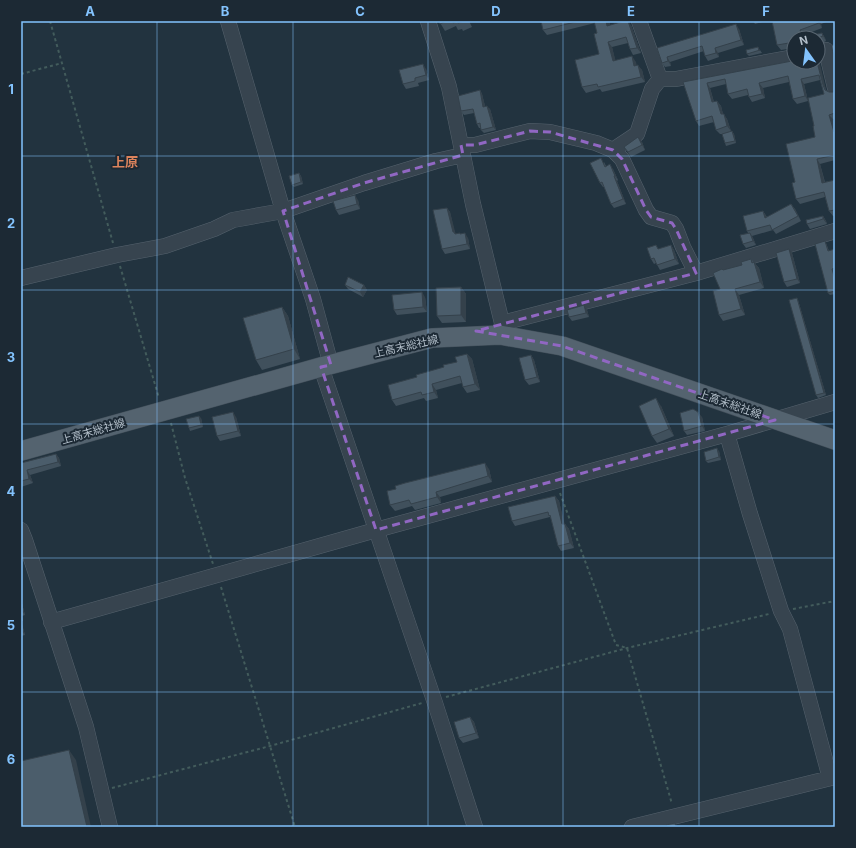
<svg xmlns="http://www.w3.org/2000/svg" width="856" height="848" font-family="Inter,'Noto Sans JP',sans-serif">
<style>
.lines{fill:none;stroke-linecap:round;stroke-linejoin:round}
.minor-casing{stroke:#55626d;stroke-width:16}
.major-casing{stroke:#43505b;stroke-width:20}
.path{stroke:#435c5c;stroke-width:2;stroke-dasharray:3 3;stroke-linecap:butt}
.minor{stroke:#37444f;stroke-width:15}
.major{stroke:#54636f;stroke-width:19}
.wall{fill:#40505c}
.shaded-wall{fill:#34414b}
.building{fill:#4b5d6b;stroke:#34414b}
.marked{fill:none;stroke:#9167c3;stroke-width:3;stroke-dasharray:8 5;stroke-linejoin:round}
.grid{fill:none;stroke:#83c3fe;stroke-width:1;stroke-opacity:0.55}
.labels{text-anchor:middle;stroke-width:4;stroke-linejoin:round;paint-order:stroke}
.street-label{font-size:11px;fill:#b3bfca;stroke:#1c2934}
.quarter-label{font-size:13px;font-weight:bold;fill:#dc835c;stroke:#1c2934}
.neatline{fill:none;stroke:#83c3fe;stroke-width:1.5}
.grid-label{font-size:13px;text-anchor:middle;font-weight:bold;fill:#83c3fe}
</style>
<rect width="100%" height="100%" fill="#22333f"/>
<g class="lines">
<!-- minor casing -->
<g class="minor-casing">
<path id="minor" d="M 228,21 L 283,211 L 313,299 L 331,365
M 428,21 L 449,87 L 473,204 L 502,323
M 639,21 L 660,79 L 676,79 L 794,57
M 826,50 L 835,88
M 461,145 L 475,145 L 530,131 L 550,132 L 596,143 L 613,150 L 622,159 L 646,210 L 651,217 L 672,223 L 676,229 L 683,247 L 696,273
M 613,150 L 637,134 L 652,89 L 660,79
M 21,278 L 117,255 L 165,246 L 214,229 L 233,220 L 283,211 L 364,183 L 436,161 L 463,155
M 500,335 L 502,323 L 696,273 L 835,231
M 321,367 L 434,700 L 475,827
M 727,434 L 750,514 L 781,611 L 790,629 L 830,778
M 21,530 L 25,540 L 86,727 L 110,827
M 51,622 L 376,530 L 727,434 L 835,402
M 632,827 L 835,777"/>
</g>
<!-- major casing -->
<g class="major-casing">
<path id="major" d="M 21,451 L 321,367 L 432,338 L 500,335 L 562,346 L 835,440"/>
</g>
<!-- path -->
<path class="path" d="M 50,21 L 113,243
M 21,74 L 62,63
M 120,266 L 159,398
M 171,423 L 185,478 L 213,564
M 560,493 L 616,645 L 627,648 L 672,804
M 221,587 L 295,827
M 793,609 L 835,601
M 446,697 L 627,648 L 769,614
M 112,788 L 270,746 L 422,703"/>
<!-- minor -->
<use href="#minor" class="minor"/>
<!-- major -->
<use href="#major" class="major"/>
</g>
<!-- wall -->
<path class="wall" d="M 439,21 L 469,21 L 472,27 L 463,31 L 462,29 L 458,30 L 456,26 L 445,31 Z
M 541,21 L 609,21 L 610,25 L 631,25 L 641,53 L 633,55 L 630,49 L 628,43 L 612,47 L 615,60 L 636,62 L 636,65 L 642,70 L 645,82 L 602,92 L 600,89 L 586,93 L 582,87 L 599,54 L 597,33 L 595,23 L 547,35 L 543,30 Z
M 753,21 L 766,21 L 755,24 Z
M 772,21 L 829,21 L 821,24 L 822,28 L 804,35 L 804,37 L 822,33 L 825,38 L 826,41 L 820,44 L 818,46 L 818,38 L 794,38 L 794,48 L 781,50 L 777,45 Z
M 739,29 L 744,45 L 718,53 L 719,57 L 708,61 L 705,56 L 704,51 L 670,62 L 671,66 L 665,67 L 662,63 L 657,48 Z
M 758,47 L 760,51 L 760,50 L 762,53 L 749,56 L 747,54 Z
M 792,61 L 818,62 L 826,90 L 829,92 L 833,92 L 835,91 L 835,119 L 833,119 L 835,128 L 835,160 L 820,164 L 825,182 L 835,180 L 835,216 L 833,216 L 829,211 L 825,197 L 800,204 L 796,199 L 795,182 L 815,137 L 814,126 L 824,94 L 820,80 L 804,84 L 808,101 L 797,104 L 793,99 L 789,82 L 763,88 L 765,98 L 752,102 L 749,97 L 748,95 L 732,99 L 728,94 L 726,84 L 710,88 L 714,102 L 717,101 L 721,106 L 723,114 L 727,119 L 731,131 L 732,131 L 734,134 L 736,143 L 726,146 L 722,134 L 720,134 L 716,130 L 714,122 L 699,126 L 696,121 L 683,82 Z
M 426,69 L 429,80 L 418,83 L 419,86 L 406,89 L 403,84 Z
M 480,90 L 482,94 L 485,106 L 490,109 L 496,130 L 484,133 L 481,130 L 481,128 L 479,128 L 477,124 L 474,113 L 464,115 L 461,111 Z
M 642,142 L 645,150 L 631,157 L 624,147 Z
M 604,162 L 606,166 L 613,169 L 618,180 L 617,181 L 626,204 L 614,208 L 611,204 L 604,187 L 603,187 L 600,183 Z
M 299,173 L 301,176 L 303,184 L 294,187 L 292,185 Z
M 358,200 L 360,209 L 339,215 L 336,210 Z
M 791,204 L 795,209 L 801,221 L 776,234 L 773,230 L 752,236 L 753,238 L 756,245 L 746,248 L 743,244 L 748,233 L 747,231 L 763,211 L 767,217 Z
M 447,208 L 450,212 L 455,234 L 468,238 L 470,249 L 445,254 L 442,249 Z
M 823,216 L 826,221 L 827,224 L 810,229 L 807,224 Z
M 826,243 L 829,251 L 835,249 L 835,271 L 834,272 L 835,275 L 835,294 L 830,295 L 828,293 Z
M 671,245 L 674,250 L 679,264 L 660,270 L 656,263 L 654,264 L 651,259 L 659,249 Z
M 792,253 L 800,283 L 787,287 L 784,282 Z
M 751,259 L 759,268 L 764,288 L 739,295 L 745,315 L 723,321 L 719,315 L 720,289 L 742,265 Z
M 345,285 L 364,285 L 367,290 L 363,297 L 348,289 Z
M 461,287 L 466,294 L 466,322 L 442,323 L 437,316 Z
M 425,297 L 427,312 L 397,315 L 394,310 Z
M 797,298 L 798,300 L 826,395 L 818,398 L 816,395 Z
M 584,305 L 587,310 L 589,317 L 572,321 L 569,317 Z
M 282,307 L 288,316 L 300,359 L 262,370 L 256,360 Z
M 467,354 L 472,359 L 480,390 L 467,393 L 463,387 L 462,383 L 436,390 L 438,398 L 426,401 L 424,398 L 396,406 L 392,400 L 417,377 L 444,367 L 457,362 Z
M 531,355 L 534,360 L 540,382 L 529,385 L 525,380 Z
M 661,406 L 674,436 L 657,443 L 652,436 Z
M 236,417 L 241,436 L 220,441 L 217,436 Z
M 702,417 L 705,431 L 687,435 L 684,431 Z
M 201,418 L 203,427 L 190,431 L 189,428 Z
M 719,451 L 721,460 L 708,463 L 706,461 Z
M 56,454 L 59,458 L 61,466 L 30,475 L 33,483 L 21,487 L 21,463 Z
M 489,469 L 492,482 L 440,497 L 441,503 L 415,510 L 412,506 L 395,511 L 390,505 Z
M 555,496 L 559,501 L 564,524 L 565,524 L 569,529 L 574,548 L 561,551 L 558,546 L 551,519 L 550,517 L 515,526 L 512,521 Z
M 21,600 L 25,615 L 22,616 L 23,621 L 21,621 L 25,635 L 21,636 L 22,640 L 21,641 Z
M 470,717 L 474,722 L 479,738 L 463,743 L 459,738 Z"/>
<!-- shaded-wall -->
<path class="shaded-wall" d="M 606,21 L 609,21 L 611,31 L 607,26 Z
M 628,21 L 631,25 L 641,53 L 637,48 Z
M 818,21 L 819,21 L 821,24 L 822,28 L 819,23 Z
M 736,24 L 739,29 L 744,45 L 741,40 Z
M 800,30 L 804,35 L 805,38 L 803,38 Z
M 822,33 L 825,38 L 826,41 L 823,36 Z
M 608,42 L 612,47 L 617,66 L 613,61 Z
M 715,48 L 718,53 L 719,57 L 716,53 Z
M 818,55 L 826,90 L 829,94 L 823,85 L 817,62 L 818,62 Z
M 632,56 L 636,62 L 638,71 L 634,66 Z
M 667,57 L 670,62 L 671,66 L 668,61 Z
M 423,64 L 426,69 L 429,80 L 426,75 Z
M 638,65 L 642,70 L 645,82 L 641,77 Z
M 801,79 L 804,84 L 808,101 L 805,96 Z
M 707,83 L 710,88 L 715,107 L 712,102 Z
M 759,83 L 763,88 L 765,98 L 762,94 Z
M 480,90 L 482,94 L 486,110 L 483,107 Z
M 717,101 L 721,106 L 724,119 L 721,114 Z
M 487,106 L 490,109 L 496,130 L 493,127 Z
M 724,114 L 727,119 L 731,131 L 727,126 Z
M 829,115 L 833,119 L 835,128 L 835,134 L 834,132 Z
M 732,131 L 734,134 L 736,143 L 735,141 Z
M 638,137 L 642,142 L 645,150 L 642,145 Z
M 817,159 L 820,164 L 826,188 L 822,183 Z
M 610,164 L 613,169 L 618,180 L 615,176 Z
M 299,173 L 301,176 L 303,184 L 301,182 Z
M 614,176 L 617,181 L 626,204 L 623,199 Z
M 355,195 L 358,200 L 360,209 L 357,204 Z
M 791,204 L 795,209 L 801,221 L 798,216 Z
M 447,208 L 450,212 L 456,235 L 453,232 Z
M 763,211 L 766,216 L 768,223 L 765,218 Z
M 823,216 L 826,221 L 827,224 L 823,219 Z
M 465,233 L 468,238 L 470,249 L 467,244 Z
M 750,233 L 753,238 L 756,245 L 753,241 Z
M 671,245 L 674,250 L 679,264 L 675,259 Z
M 789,249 L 792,253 L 800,283 L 797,279 Z
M 754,262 L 759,268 L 764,288 L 760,282 Z
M 364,285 L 367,290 L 363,297 L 360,292 Z
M 461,287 L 466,294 L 466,322 L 461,315 Z
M 735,289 L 739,295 L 745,315 L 741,309 Z
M 422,292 L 425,297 L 427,312 L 423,307 Z
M 797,298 L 798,300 L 826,395 L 824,393 Z
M 584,305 L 587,310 L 589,317 L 586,313 Z
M 282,307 L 288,316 L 300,359 L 294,349 Z
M 467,354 L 472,359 L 480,390 L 475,384 Z
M 531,355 L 534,360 L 540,382 L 537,377 Z
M 432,384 L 436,390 L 438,398 L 434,392 Z
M 656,398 L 661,406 L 674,436 L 669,429 Z
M 233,412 L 236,417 L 241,436 L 238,431 Z
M 698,412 L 702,417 L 705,431 L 702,426 Z
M 199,416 L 201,418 L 203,427 L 201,425 Z
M 717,448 L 719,451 L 721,460 L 719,457 Z
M 56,454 L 59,458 L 61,466 L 58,462 Z
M 485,463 L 489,469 L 492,482 L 488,476 Z
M 27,470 L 30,475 L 33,483 L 29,479 Z
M 436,492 L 440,497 L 441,503 L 437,497 Z
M 555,496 L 559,501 L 566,529 L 562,524 Z
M 565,524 L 569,529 L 574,548 L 570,543 Z
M 21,600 L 25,615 L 21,610 Z
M 21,620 L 21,621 L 25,635 L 21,630 Z
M 470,717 L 474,722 L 479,738 L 476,733 Z
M 69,750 L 76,760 L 91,827 L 87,827 Z"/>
<!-- building -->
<path class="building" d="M 439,21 L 446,21 L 440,24 Z
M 453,21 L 464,21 L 458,23 L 457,21 L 453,23 Z
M 541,21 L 579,21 L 543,30 Z
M 594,21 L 606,21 L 607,26 L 624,21 L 628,21 L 637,48 L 630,49 L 626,37 L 608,42 L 613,61 L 632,56 L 634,66 L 638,65 L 641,77 L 598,87 L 597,84 L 582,87 L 575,60 L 599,54 L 594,34 L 597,33 Z
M 772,21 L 818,21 L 819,23 L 800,30 L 803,37 L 822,33 L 823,36 L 818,38 L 794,38 L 794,44 L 789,43 L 777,45 Z
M 736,24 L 741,40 L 715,48 L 716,53 L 705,56 L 702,46 L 667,57 L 668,61 L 662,63 L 657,48 Z
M 831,45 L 835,45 L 835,60 Z
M 758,47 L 759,51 L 760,50 L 747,54 L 746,50 Z
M 794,60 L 794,62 L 817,62 L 823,85 L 825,90 L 829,92 L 833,92 L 835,91 L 835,113 L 829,115 L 834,132 L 835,132 L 835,155 L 817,159 L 822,183 L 835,180 L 835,210 L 829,211 L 824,192 L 796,199 L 792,183 L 795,182 L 786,144 L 815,137 L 813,126 L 814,126 L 808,98 L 824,94 L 819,75 L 801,79 L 805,96 L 793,99 L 788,76 L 759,83 L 762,94 L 749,97 L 747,89 L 728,94 L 725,79 L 707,83 L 712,102 L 717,101 L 721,114 L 724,114 L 727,126 L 716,130 L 712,116 L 696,121 L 683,82 L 792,61 Z
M 423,64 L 426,75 L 415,78 L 415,81 L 403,84 L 399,70 Z
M 480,90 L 483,107 L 487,106 L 493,127 L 481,130 L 480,123 L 477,124 L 473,109 L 461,111 L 458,96 Z
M 732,131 L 735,141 L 725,143 L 722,134 Z
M 638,137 L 642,145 L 628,152 L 624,147 Z
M 601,158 L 605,167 L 610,164 L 615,176 L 614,176 L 623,199 L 611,204 L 602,182 L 600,183 L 590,163 Z
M 299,173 L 301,182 L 292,185 L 289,176 Z
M 355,195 L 357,204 L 336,210 L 333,201 Z
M 791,204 L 798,216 L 772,230 L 770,225 L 747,231 L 743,216 L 763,211 L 765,218 Z
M 447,208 L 453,232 L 454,232 L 455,234 L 460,233 L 460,234 L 465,233 L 467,244 L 442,249 L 433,210 Z
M 823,216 L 823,219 L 807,224 L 806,220 Z
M 750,233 L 753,241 L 743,244 L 740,235 Z
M 825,241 L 828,251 L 835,249 L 835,268 L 832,269 L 835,279 L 835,291 L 828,293 L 815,244 Z
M 656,245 L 658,249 L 671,245 L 675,259 L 657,265 L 654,258 L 651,259 L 647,248 Z
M 789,249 L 797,279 L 784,282 L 776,253 Z
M 751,259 L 752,263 L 754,262 L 760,282 L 735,289 L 741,309 L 719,315 L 713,291 L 720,289 L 713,273 L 722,269 L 723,270 L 742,265 L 741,262 Z
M 348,277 L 364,285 L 360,292 L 345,285 Z
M 461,287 L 461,315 L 437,316 L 436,288 Z
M 422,292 L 423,307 L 394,310 L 392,295 Z
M 797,298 L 824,393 L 816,395 L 789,300 Z
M 584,305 L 586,313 L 569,317 L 567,310 Z
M 282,307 L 294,349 L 256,360 L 243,318 Z
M 467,354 L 475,384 L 463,387 L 460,376 L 432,384 L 434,392 L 422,395 L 421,392 L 392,400 L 388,385 L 417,377 L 416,375 L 444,367 L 443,365 L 457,362 L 455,357 Z
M 531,355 L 537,377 L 525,380 L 519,358 Z
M 656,398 L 669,429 L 652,436 L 639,406 Z
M 693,409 L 698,412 L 702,426 L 684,431 L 680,413 Z
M 233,412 L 238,431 L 217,436 L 212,417 Z
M 199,416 L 201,425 L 189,428 L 186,419 Z
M 717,448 L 719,457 L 706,461 L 704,452 Z
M 56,454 L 58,462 L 27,470 L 29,479 L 21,481 L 21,463 Z
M 485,463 L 488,476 L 436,492 L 437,497 L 411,504 L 409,500 L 390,505 L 387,491 L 396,489 L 395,486 L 405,483 Z
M 555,496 L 562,524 L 565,524 L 570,543 L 558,546 L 550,515 L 549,516 L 548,512 L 512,521 L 508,507 Z
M 470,717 L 476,733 L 459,738 L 454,722 Z
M 69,750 L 87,827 L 21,827 L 21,761 Z
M 675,823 L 676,827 L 667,827 L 666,825 Z"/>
<!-- marked area -->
<path class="marked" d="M 530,131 L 550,132 L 613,150 L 622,159 L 646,210 L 651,217 L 672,223 L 676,229 L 696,273 L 476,331 L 562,346 L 775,420 L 376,530 L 321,367 L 331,365 L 283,211 L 364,183 L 463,155 L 461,145 L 475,145 Z"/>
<!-- grid -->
<path class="grid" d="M 157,21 L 157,827M 293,21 L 293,827M 428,21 L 428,827M 563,21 L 563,827M 699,21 L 699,827M 21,156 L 835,156M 21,290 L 835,290M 21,424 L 835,424M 21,558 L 835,558M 21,692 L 835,692"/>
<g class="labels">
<!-- street labels -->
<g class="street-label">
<text transform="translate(406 346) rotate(-13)" y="4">上高末総社線</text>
<text transform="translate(730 404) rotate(19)" y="4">上高末総社線</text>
<text transform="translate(93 431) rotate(-16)" y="4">上高末総社線</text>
</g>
<!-- quarter labels -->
<g class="quarter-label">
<text x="125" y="167">上原</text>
</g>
</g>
<!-- border -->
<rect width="856" height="848" fill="none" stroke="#1c2934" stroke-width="44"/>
<!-- north arrow -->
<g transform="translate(806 50) rotate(346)"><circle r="19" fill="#1c2934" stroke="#586570"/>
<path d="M0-3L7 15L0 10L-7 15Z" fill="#83c3fe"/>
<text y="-6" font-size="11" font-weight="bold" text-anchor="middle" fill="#b3bfca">N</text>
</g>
<rect x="22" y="22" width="812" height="804" class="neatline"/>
<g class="grid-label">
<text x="90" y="16">A</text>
<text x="225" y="16">B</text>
<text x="360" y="16">C</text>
<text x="496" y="16">D</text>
<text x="631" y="16">E</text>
<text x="766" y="16">F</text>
<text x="11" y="94">1</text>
<text x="11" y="228">2</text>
<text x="11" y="362">3</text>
<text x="11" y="496">4</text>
<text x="11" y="630">5</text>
<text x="11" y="764">6</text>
</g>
</svg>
